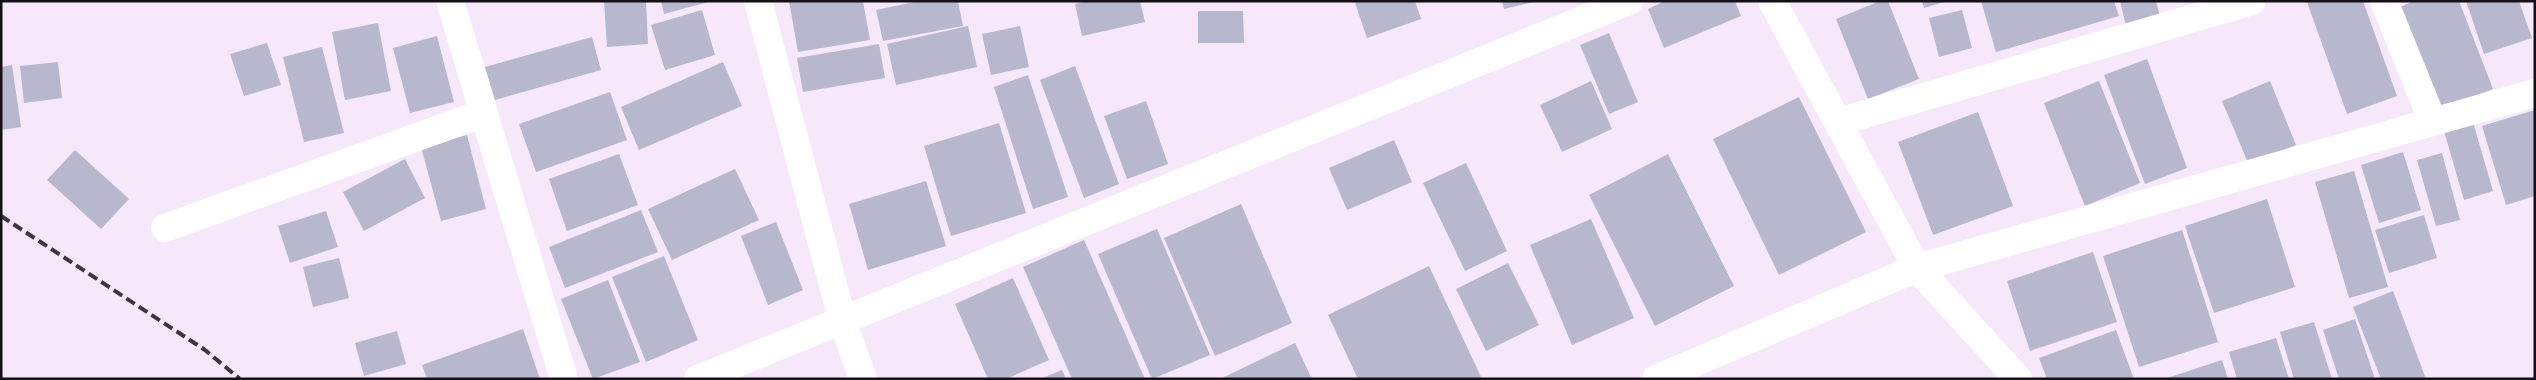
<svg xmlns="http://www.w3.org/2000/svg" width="2536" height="380" font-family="'Varela Round',sans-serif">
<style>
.building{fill:#b7b7ce}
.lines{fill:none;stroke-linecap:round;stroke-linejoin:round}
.street{stroke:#fff;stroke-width:28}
.rail{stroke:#3d3640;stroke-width:4;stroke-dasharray:10 5;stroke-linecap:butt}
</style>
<rect width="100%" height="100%" fill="#f6e7fb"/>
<!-- building -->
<path class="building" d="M 604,1 L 646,1 L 648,44 L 607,47 Z
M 661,1 L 707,1 L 708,2 L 664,14 Z
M 789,1 L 863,1 L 870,40 L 798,52 Z
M 919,1 L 958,1 L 963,26 L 883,41 L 876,10 Z
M 1086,1 L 1140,1 L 1145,22 L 1082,36 L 1075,4 Z
M 1359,1 L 1415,1 L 1421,19 L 1367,38 L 1355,3 Z
M 1502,1 L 1534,1 L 1534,2 L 1504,9 Z
M 1665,1 L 1735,1 L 1741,16 L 1664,48 L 1648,9 Z
M 1880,1 L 1888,1 L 1919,79 L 1868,99 L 1836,19 Z
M 1922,1 L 1944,1 L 1944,2 L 1924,8 Z
M 1981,1 L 2114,1 L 2119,16 L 1996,52 Z
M 2120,1 L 2156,1 L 2161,21 L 2127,30 Z
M 2363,1 L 2397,96 L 2347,114 L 2307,2 Z
M 2414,1 L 2459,1 L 2493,89 L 2437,110 L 2398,8 Z
M 2466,1 L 2519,1 L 2532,38 L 2484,54 Z
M 702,10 L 715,55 L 665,70 L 651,25 Z
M 1962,10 L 1972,48 L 1939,57 L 1929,18 Z
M 1198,11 L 1243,11 L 1244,43 L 1198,43 Z
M 378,23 L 391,91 L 345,100 L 332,32 Z
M 968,26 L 977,67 L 896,85 L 887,44 Z
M 1020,26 L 1029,67 L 991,75 L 982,34 Z
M 1609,33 L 1638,102 L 1609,114 L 1580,45 Z
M 437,36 L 454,102 L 410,113 L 393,48 Z
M 592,37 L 601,70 L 495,100 L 485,67 Z
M 267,43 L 281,85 L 244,96 L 230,54 Z
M 879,44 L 885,78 L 803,92 L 797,58 Z
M 322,47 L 344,133 L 304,142 L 283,57 Z
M 2147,59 L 2187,168 L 2145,184 L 2104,75 Z
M 58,62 L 62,98 L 24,103 L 20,66 Z
M 723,62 L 742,106 L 639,150 L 621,107 Z
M 12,65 L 21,127 L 1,130 L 1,67 Z
M 1075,66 L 1119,184 L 1084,198 L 1040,80 Z
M 1028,75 L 1068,197 L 1033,209 L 994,87 Z
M 1591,81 L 1612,129 L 1562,152 L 1540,105 Z
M 2099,81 L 2140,183 L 2085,206 L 2044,103 Z
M 2270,81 L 2296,145 L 2249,165 L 2222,101 Z
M 610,92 L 627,140 L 536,172 L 519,124 Z
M 1799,97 L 1866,232 L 1779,275 L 1713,139 Z
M 1146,101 L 1168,164 L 1127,179 L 1104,116 Z
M 2535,110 L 2535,196 L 2506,205 L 2482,126 Z
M 1978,112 L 2013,206 L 1933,235 L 1898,142 Z
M 2473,122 L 2493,191 L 2464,200 L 2444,131 Z
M 999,123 L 1026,213 L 951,236 L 924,146 Z
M 467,135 L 486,209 L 441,221 L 421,147 Z
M 1394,140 L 1412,182 L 1347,210 L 1329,168 Z
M 75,150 L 129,199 L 101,229 L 47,180 Z
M 2403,152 L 2421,210 L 2379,223 L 2361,165 Z
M 2442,153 L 2460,220 L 2436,226 L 2417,160 Z
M 619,154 L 638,205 L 567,231 L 549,179 Z
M 1668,154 L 1734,286 L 1655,326 L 1589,195 Z
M 405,159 L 425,198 L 364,231 L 343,192 Z
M 1466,163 L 1507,251 L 1465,271 L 1423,183 Z
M 735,169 L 759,220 L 672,260 L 648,209 Z
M 2354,171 L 2388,287 L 2349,298 L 2315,182 Z
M 926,181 L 946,246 L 868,270 L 849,204 Z
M 2267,199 L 2295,287 L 2214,313 L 2185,226 Z
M 1241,204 L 1292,323 L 1215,356 L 1164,238 Z
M 641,210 L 658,252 L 565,288 L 549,247 Z
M 326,211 L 338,247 L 290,263 L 278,226 Z
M 2424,215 L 2437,258 L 2389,273 L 2375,230 Z
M 1591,219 L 1634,318 L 1572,345 L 1530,245 Z
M 776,222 L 803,290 L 768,305 L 741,236 Z
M 1157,229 L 1210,355 L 1152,379 L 1098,254 Z
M 2182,230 L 2218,342 L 2139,367 L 2103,256 Z
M 1084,240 L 1145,379 L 1072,379 L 1023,267 Z
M 2093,252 L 2117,322 L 2030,351 L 2007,281 Z
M 664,256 L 698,340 L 646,362 L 612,277 Z
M 339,258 L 349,298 L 313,307 L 303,267 Z
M 1508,263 L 1539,325 L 1486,351 L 1456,289 Z
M 1429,266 L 1482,379 L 1358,379 L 1328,315 Z
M 1013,278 L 1049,360 L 1006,379 L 988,379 L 955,304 Z
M 608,280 L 640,362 L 593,379 L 561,299 Z
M 2393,291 L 2426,379 L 2381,379 L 2353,307 Z
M 2355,319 L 2375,379 L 2339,379 L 2323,330 Z
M 2314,322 L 2332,379 L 2294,379 L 2280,332 Z
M 523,329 L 540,379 L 427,379 L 422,365 Z
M 2116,330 L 2134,379 L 2047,379 L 2039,358 Z
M 397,331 L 406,364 L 364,376 L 355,343 Z
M 2276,338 L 2289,379 L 2237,379 L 2229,352 Z
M 1295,343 L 1312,379 L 1220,379 Z
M 2222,360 L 2228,379 L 2167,379 L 2167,378 Z
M 1062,370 L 1066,379 L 1040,379 Z"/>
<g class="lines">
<!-- street -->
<path class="street" d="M 450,1 L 564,379
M 758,1 L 842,319 L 863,379
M 1772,1 L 1917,268 L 2018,379
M 2384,1 L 2433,122
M 1838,122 L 2252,1
M 165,228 L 484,113
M 698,379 L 1629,1
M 1656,379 L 1917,268 L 2535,93"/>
<!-- rail -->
<path class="rail" d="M 1,216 L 205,350 L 240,379"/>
</g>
<!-- border -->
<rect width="2536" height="380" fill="none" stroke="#151017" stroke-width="5"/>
</svg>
